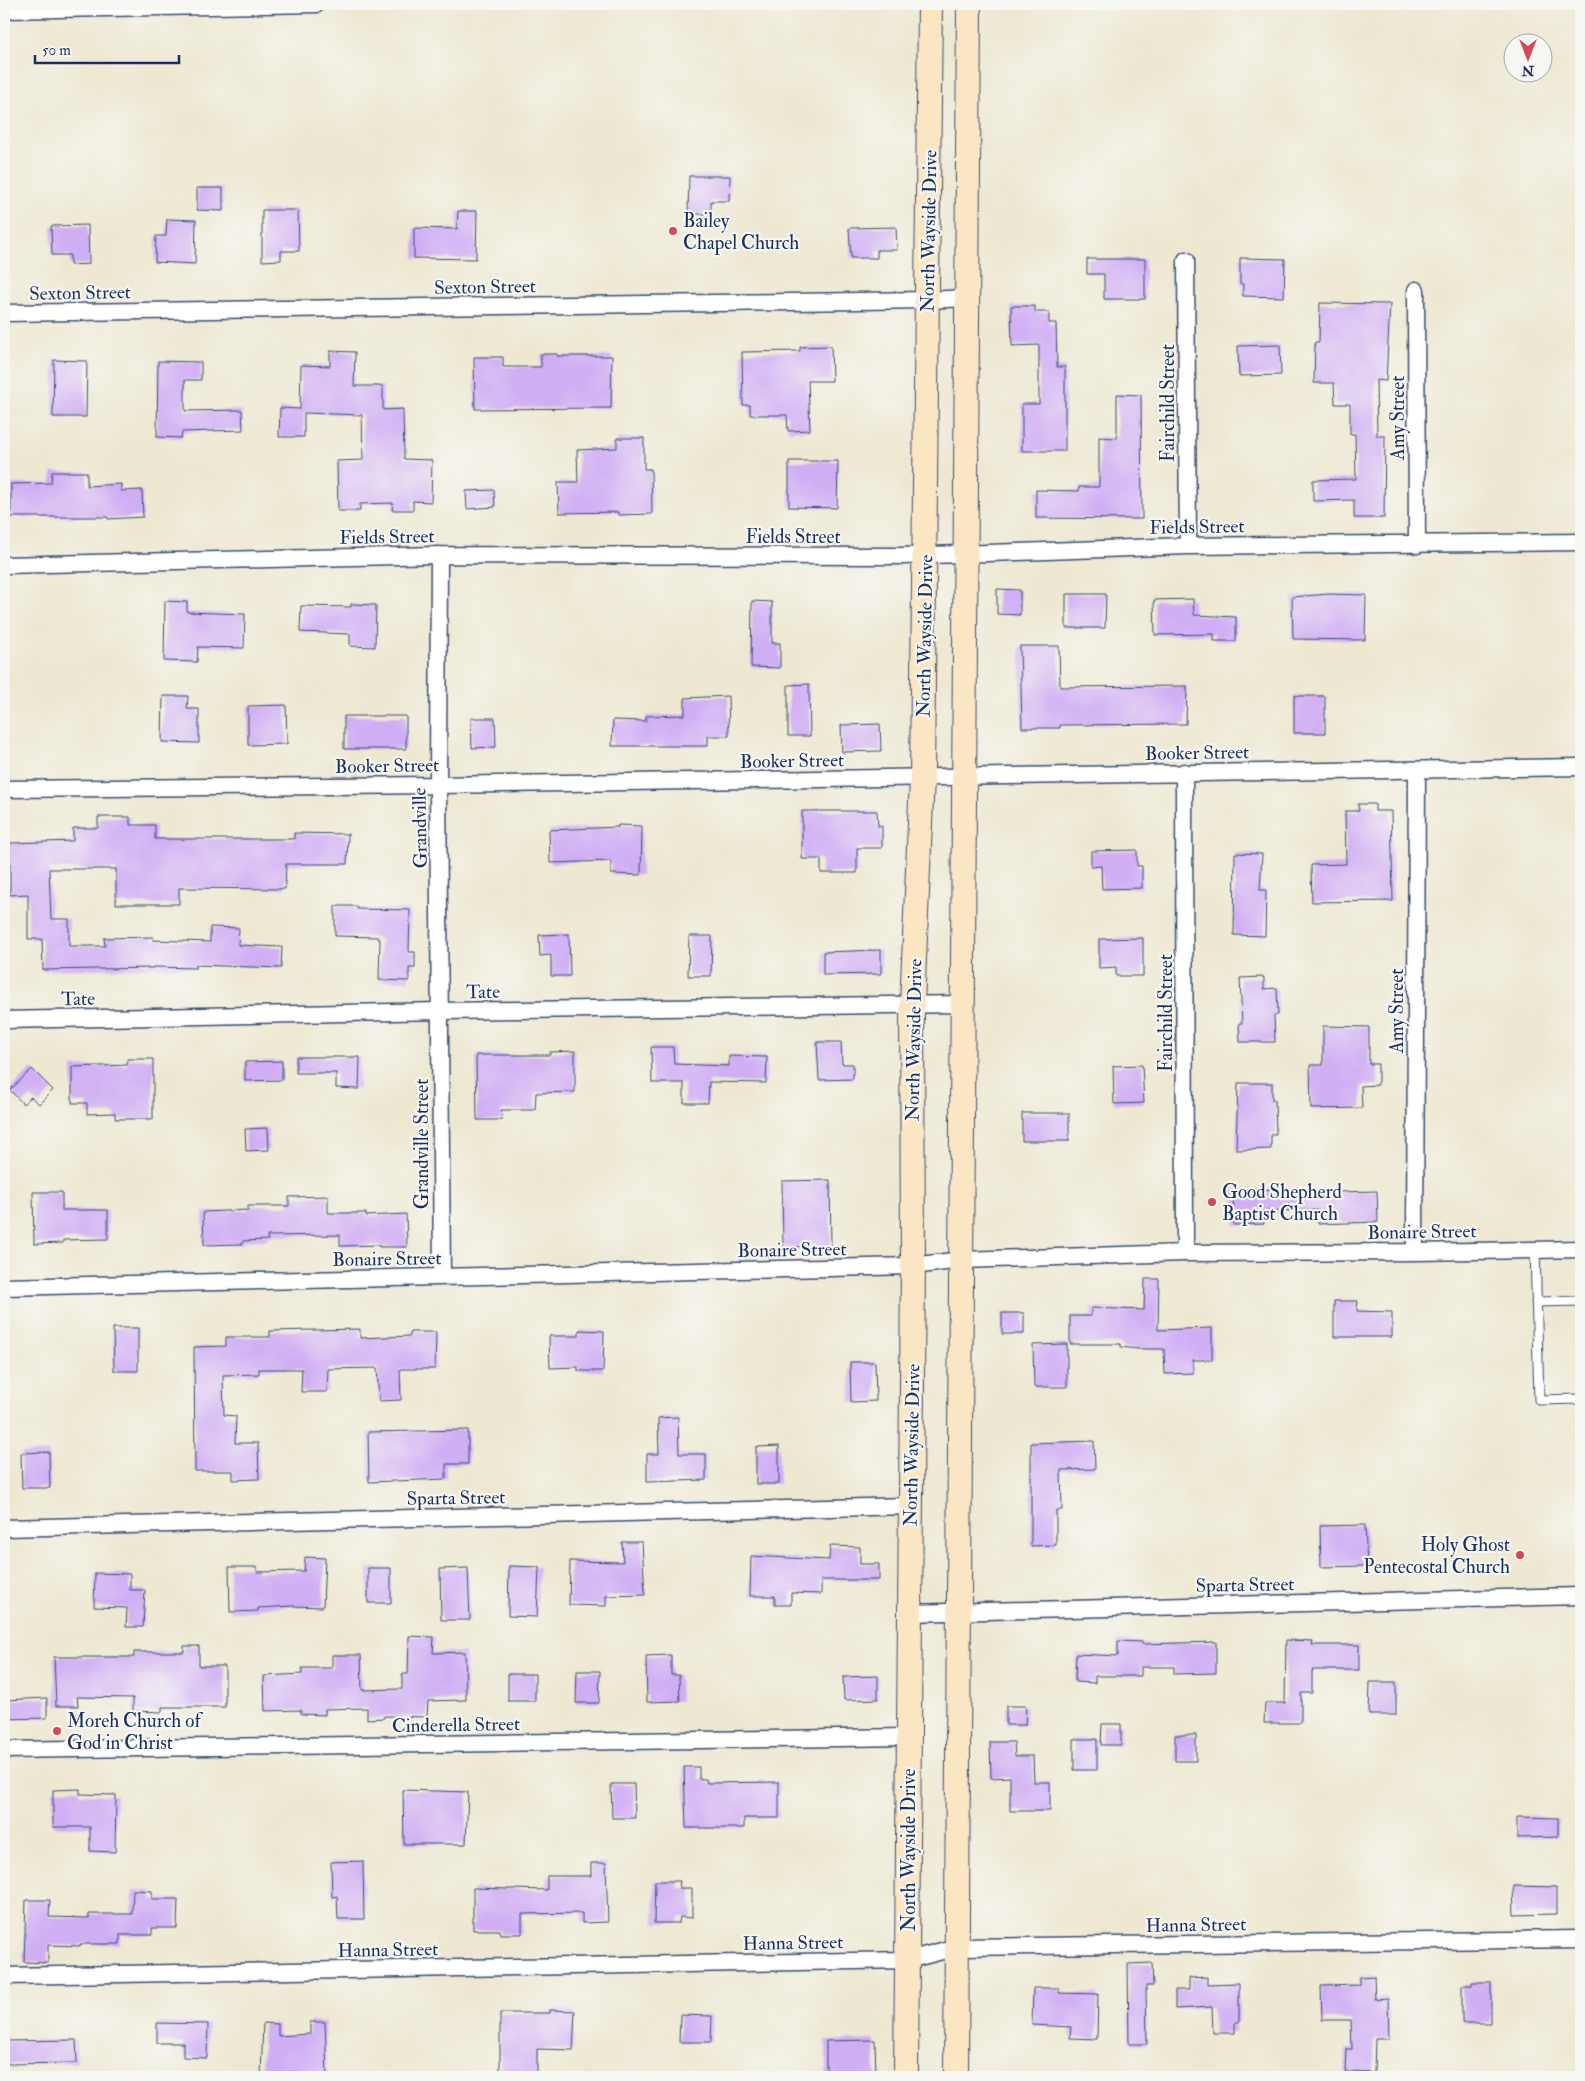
<svg xmlns="http://www.w3.org/2000/svg" width="1585" height="2081" font-family="'IM FELL Double Pica',serif">
<style>
.building{fill:#d0aef4}
.lines{fill:none;stroke-linecap:round;stroke-linejoin:round}
.service-casing{stroke:#3b4b6f;stroke-width:11}
.minor-casing{stroke:#3b4b6f;stroke-width:19}
.secondary-casing{stroke:#3b4b6f;stroke-width:26}
.service{stroke:#fff;stroke-width:9}
.minor{stroke:#fff;stroke-width:16}
.secondary{stroke:#fbe6c4;stroke-width:24}
.poi-dot{fill:#d1495b;stroke:#f6f6f2;stroke-width:2}
.labels{text-anchor:middle;stroke-width:4.5;stroke-linejoin:round;paint-order:stroke}
.poi-label{font-size:19px;fill:#1b2f5e;stroke:#f6f6f2;text-anchor:start}
.street-label{font-size:19px;fill:#1b2f5e;stroke:#f6f6f2}
</style>
<rect width="100%" height="100%" fill="#f6f6f2"/>
<filter id="ink" filterUnits="userSpaceOnUse"><feTurbulence type="fractalNoise" baseFrequency=".02" numOctaves="2"/><feDisplacementMap in="SourceGraphic" scale="10" xChannelSelector="R" yChannelSelector="G"/><feConvolveMatrix kernelMatrix="1 2 1 2 8 2 1 2 1" color-interpolation-filters="sRGB"/></filter>
<filter id="wash" filterUnits="userSpaceOnUse"><feTurbulence type="fractalNoise" baseFrequency=".0096" numOctaves="4" result="noise"/><feDisplacementMap in="SourceGraphic" scale="20" xChannelSelector="R" yChannelSelector="G"/><feGaussianBlur stdDeviation="1.12" result="paint"/><feColorMatrix in="noise" values="0 0 0 0 0 0 0 0 0 0 0 0 0 0 0 0 0 1.4 0 .05"/><feComposite in="paint" operator="in"/></filter>
<g filter="url(#wash)">
<rect width="100%" height="100%" fill="#eee8d2"/>
<g id="blocks">
<!-- building -->
<path class="building" d="M 689,176 L 730,176 L 729,201 L 711,201 L 711,214 L 688,214 Z
M 197,188 L 223,188 L 223,211 L 197,210 Z
M 262,210 L 298,210 L 299,251 L 281,251 L 281,260 L 262,261 Z
M 458,211 L 477,211 L 476,259 L 414,258 L 414,228 L 457,229 Z
M 167,219 L 196,220 L 195,264 L 155,262 L 156,236 L 166,236 Z
M 88,225 L 89,264 L 70,265 L 70,255 L 52,255 L 51,226 Z
M 896,227 L 897,250 L 877,250 L 877,258 L 851,258 L 849,228 Z
M 1240,258 L 1285,259 L 1284,297 L 1243,296 L 1243,284 L 1240,284 Z
M 1087,259 L 1145,259 L 1145,299 L 1104,299 L 1104,274 L 1087,274 Z
M 1320,303 L 1390,304 L 1386,381 L 1376,380 L 1377,436 L 1385,436 L 1384,518 L 1354,518 L 1354,500 L 1313,501 L 1313,480 L 1356,479 L 1355,434 L 1350,434 L 1350,404 L 1335,404 L 1334,383 L 1314,383 L 1315,342 L 1319,342 Z
M 1011,306 L 1035,306 L 1035,312 L 1049,312 L 1049,323 L 1056,323 L 1057,367 L 1065,367 L 1065,451 L 1022,451 L 1022,404 L 1039,404 L 1039,345 L 1012,346 Z
M 1280,345 L 1281,375 L 1239,376 L 1238,346 Z
M 831,346 L 832,381 L 808,381 L 810,430 L 788,431 L 787,415 L 750,415 L 750,405 L 743,405 L 742,352 L 800,351 L 800,347 Z
M 330,351 L 355,352 L 354,386 L 383,386 L 383,410 L 403,409 L 404,459 L 432,460 L 431,502 L 413,501 L 413,510 L 392,510 L 393,503 L 360,504 L 360,511 L 338,511 L 337,461 L 363,460 L 362,415 L 304,413 L 304,437 L 279,437 L 280,408 L 300,409 L 301,365 L 330,366 Z
M 541,354 L 557,354 L 557,356 L 612,356 L 611,408 L 475,409 L 474,357 L 503,357 L 503,367 L 541,367 Z
M 54,360 L 87,361 L 86,417 L 53,417 Z
M 158,361 L 201,362 L 201,380 L 185,380 L 185,411 L 242,410 L 243,430 L 182,432 L 181,438 L 157,437 Z
M 1117,394 L 1141,395 L 1142,519 L 1036,518 L 1036,490 L 1079,491 L 1079,487 L 1099,487 L 1099,437 L 1117,438 Z
M 617,438 L 644,438 L 644,469 L 651,469 L 652,514 L 618,515 L 618,512 L 559,513 L 558,482 L 578,482 L 577,450 L 617,448 Z
M 789,461 L 838,461 L 837,508 L 789,507 Z
M 52,472 L 87,472 L 87,486 L 121,484 L 121,491 L 142,490 L 143,517 L 108,519 L 108,517 L 11,517 L 11,484 L 51,483 Z
M 494,490 L 495,507 L 467,509 L 466,491 Z
M 997,589 L 1020,590 L 1020,615 L 997,614 Z
M 1066,594 L 1106,594 L 1105,628 L 1066,628 Z
M 1329,594 L 1366,595 L 1365,640 L 1293,639 L 1292,597 Z
M 1193,599 L 1194,615 L 1236,617 L 1236,641 L 1214,641 L 1214,634 L 1155,635 L 1154,600 Z
M 165,601 L 187,602 L 187,612 L 245,614 L 244,648 L 198,647 L 197,662 L 164,661 Z
M 752,601 L 772,602 L 772,643 L 780,643 L 780,668 L 751,667 Z
M 351,604 L 376,605 L 375,647 L 350,646 L 350,634 L 300,632 L 301,606 L 351,607 Z
M 1020,646 L 1059,646 L 1060,687 L 1187,686 L 1186,724 L 1060,725 L 1060,728 L 1022,728 Z
M 809,684 L 810,736 L 788,736 L 788,685 Z
M 163,696 L 188,696 L 187,709 L 199,709 L 199,743 L 162,742 Z
M 728,696 L 729,736 L 708,736 L 708,746 L 612,746 L 613,720 L 646,721 L 646,716 L 685,715 L 685,698 Z
M 1294,696 L 1325,696 L 1325,733 L 1294,733 Z
M 286,705 L 287,744 L 248,745 L 248,706 Z
M 344,716 L 406,716 L 406,749 L 344,749 Z
M 471,718 L 495,718 L 496,747 L 472,748 Z
M 880,724 L 881,751 L 842,752 L 841,725 Z
M 1358,804 L 1375,804 L 1375,811 L 1391,811 L 1393,901 L 1312,902 L 1311,865 L 1346,864 L 1345,811 L 1359,811 Z
M 802,811 L 877,811 L 878,826 L 882,826 L 882,848 L 857,848 L 857,873 L 821,873 L 821,859 L 802,859 Z
M 98,817 L 130,817 L 130,825 L 155,825 L 155,839 L 294,839 L 294,833 L 348,834 L 347,864 L 286,864 L 285,889 L 179,888 L 179,904 L 116,904 L 116,869 L 49,869 L 51,919 L 69,919 L 69,946 L 105,946 L 104,938 L 153,937 L 153,940 L 210,942 L 210,927 L 239,928 L 238,945 L 282,947 L 281,968 L 196,965 L 196,968 L 153,967 L 153,968 L 43,970 L 42,939 L 28,939 L 28,894 L 10,895 L 10,843 L 73,841 L 73,828 L 98,828 Z
M 618,825 L 642,826 L 641,875 L 611,874 L 611,861 L 550,863 L 549,830 L 618,827 Z
M 1137,850 L 1137,866 L 1142,866 L 1142,888 L 1102,889 L 1101,866 L 1091,867 L 1091,851 Z
M 1235,853 L 1262,854 L 1260,890 L 1266,890 L 1265,936 L 1234,935 Z
M 335,906 L 357,906 L 357,909 L 410,910 L 409,952 L 415,952 L 415,968 L 409,968 L 409,981 L 379,980 L 380,939 L 378,939 L 378,937 L 335,936 Z
M 569,934 L 570,976 L 551,976 L 551,955 L 540,956 L 539,935 Z
M 689,936 L 712,936 L 711,976 L 688,976 Z
M 1143,938 L 1143,976 L 1116,976 L 1116,967 L 1099,968 L 1099,939 Z
M 881,950 L 881,974 L 823,975 L 823,952 Z
M 1264,977 L 1264,989 L 1277,988 L 1278,1015 L 1274,1015 L 1275,1042 L 1240,1042 L 1239,1023 L 1242,1023 L 1240,978 Z
M 1323,1026 L 1369,1027 L 1369,1064 L 1378,1064 L 1378,1085 L 1361,1086 L 1362,1108 L 1311,1109 L 1310,1065 L 1323,1065 Z
M 817,1042 L 841,1042 L 842,1064 L 853,1064 L 853,1079 L 819,1080 Z
M 651,1047 L 673,1047 L 674,1064 L 729,1066 L 729,1056 L 767,1057 L 766,1083 L 709,1082 L 708,1103 L 684,1103 L 684,1083 L 652,1083 Z
M 575,1051 L 575,1092 L 536,1093 L 535,1110 L 501,1110 L 502,1120 L 477,1120 L 476,1055 L 550,1055 L 550,1052 Z
M 296,1057 L 360,1057 L 359,1089 L 336,1088 L 336,1073 L 296,1073 Z
M 127,1059 L 153,1059 L 153,1119 L 115,1119 L 115,1113 L 87,1114 L 87,1103 L 72,1103 L 72,1067 L 127,1065 Z
M 282,1061 L 282,1080 L 245,1081 L 245,1062 Z
M 1142,1065 L 1144,1103 L 1114,1104 L 1113,1066 Z
M 32,1069 L 53,1090 L 39,1104 L 31,1097 L 23,1104 L 10,1090 Z
M 1238,1083 L 1272,1083 L 1272,1100 L 1275,1100 L 1276,1134 L 1271,1134 L 1271,1149 L 1236,1150 Z
M 1022,1113 L 1069,1113 L 1069,1141 L 1022,1141 Z
M 268,1128 L 269,1150 L 246,1151 L 245,1129 Z
M 830,1180 L 831,1246 L 783,1247 L 782,1181 Z
M 1296,1189 L 1297,1193 L 1377,1191 L 1378,1222 L 1318,1224 L 1318,1210 L 1263,1211 L 1264,1224 L 1234,1225 L 1233,1190 Z
M 33,1192 L 62,1192 L 62,1210 L 108,1210 L 108,1239 L 63,1240 L 63,1243 L 34,1244 Z
M 328,1196 L 328,1213 L 366,1213 L 366,1216 L 406,1214 L 407,1247 L 379,1247 L 379,1245 L 340,1246 L 340,1235 L 267,1236 L 268,1240 L 243,1241 L 243,1244 L 204,1245 L 203,1212 L 248,1210 L 248,1206 L 289,1206 L 289,1197 Z
M 1145,1279 L 1159,1279 L 1158,1330 L 1212,1328 L 1212,1360 L 1193,1360 L 1193,1373 L 1165,1374 L 1164,1349 L 1138,1349 L 1121,1347 L 1121,1344 L 1070,1344 L 1070,1316 L 1091,1316 L 1091,1308 L 1144,1310 Z
M 1334,1301 L 1358,1301 L 1357,1311 L 1392,1312 L 1392,1337 L 1334,1337 Z
M 1002,1313 L 1024,1313 L 1024,1334 L 1002,1334 Z
M 113,1328 L 138,1328 L 138,1371 L 114,1371 Z
M 360,1329 L 360,1338 L 410,1336 L 410,1332 L 436,1332 L 435,1369 L 400,1369 L 401,1400 L 379,1401 L 377,1368 L 328,1369 L 327,1392 L 301,1392 L 302,1369 L 259,1369 L 259,1374 L 223,1375 L 224,1415 L 236,1416 L 235,1443 L 258,1443 L 259,1479 L 233,1480 L 233,1471 L 195,1471 L 194,1347 L 226,1346 L 226,1337 L 270,1337 L 270,1331 Z
M 579,1330 L 604,1331 L 603,1371 L 578,1371 L 578,1367 L 550,1368 L 549,1336 L 579,1336 Z
M 1067,1344 L 1067,1387 L 1034,1387 L 1033,1345 Z
M 850,1362 L 875,1362 L 876,1401 L 851,1402 Z
M 678,1417 L 679,1454 L 706,1454 L 706,1480 L 647,1482 L 647,1454 L 659,1454 L 658,1418 Z
M 468,1430 L 468,1464 L 446,1464 L 446,1479 L 369,1482 L 368,1432 Z
M 1094,1441 L 1095,1469 L 1061,1470 L 1062,1510 L 1056,1510 L 1056,1545 L 1031,1546 L 1031,1443 Z
M 779,1446 L 779,1484 L 756,1484 L 756,1447 Z
M 49,1452 L 50,1488 L 22,1488 L 21,1453 Z
M 1365,1525 L 1367,1566 L 1321,1567 L 1320,1526 Z
M 622,1542 L 642,1542 L 645,1595 L 606,1596 L 606,1606 L 569,1605 L 570,1561 L 623,1562 Z
M 830,1546 L 860,1547 L 860,1564 L 879,1564 L 879,1580 L 821,1580 L 821,1594 L 791,1593 L 791,1605 L 775,1605 L 775,1596 L 750,1596 L 751,1556 L 829,1560 Z
M 305,1557 L 325,1558 L 323,1607 L 293,1606 L 258,1608 L 258,1611 L 230,1612 L 229,1567 L 257,1567 L 257,1572 L 304,1571 Z
M 509,1566 L 539,1567 L 537,1617 L 508,1616 Z
M 368,1568 L 391,1568 L 391,1603 L 368,1603 Z
M 468,1568 L 470,1620 L 441,1620 L 440,1569 Z
M 95,1573 L 130,1574 L 130,1590 L 145,1590 L 143,1627 L 126,1627 L 127,1608 L 94,1607 Z
M 409,1636 L 434,1637 L 433,1653 L 465,1652 L 466,1700 L 428,1701 L 427,1717 L 384,1716 L 384,1718 L 367,1719 L 367,1708 L 325,1709 L 325,1715 L 301,1714 L 301,1710 L 265,1711 L 264,1676 L 302,1674 L 302,1668 L 332,1668 L 332,1655 L 361,1655 L 362,1690 L 402,1689 L 402,1674 L 408,1674 Z
M 1286,1640 L 1313,1641 L 1312,1645 L 1359,1645 L 1359,1670 L 1312,1670 L 1312,1693 L 1301,1693 L 1301,1723 L 1264,1723 L 1265,1703 L 1285,1703 Z
M 1118,1641 L 1142,1642 L 1142,1644 L 1216,1642 L 1216,1673 L 1174,1674 L 1174,1667 L 1141,1667 L 1141,1676 L 1095,1676 L 1095,1683 L 1075,1682 L 1076,1654 L 1118,1656 Z
M 184,1646 L 199,1646 L 199,1666 L 225,1666 L 225,1707 L 162,1707 L 162,1712 L 133,1711 L 133,1698 L 77,1697 L 78,1706 L 56,1706 L 54,1657 L 134,1657 L 134,1652 L 184,1652 Z
M 671,1655 L 671,1675 L 679,1675 L 680,1701 L 647,1702 L 646,1656 Z
M 577,1671 L 600,1671 L 599,1703 L 576,1703 Z
M 508,1674 L 535,1674 L 535,1701 L 508,1701 Z
M 878,1676 L 878,1699 L 844,1700 L 843,1677 Z
M 1370,1682 L 1396,1682 L 1396,1715 L 1369,1715 Z
M 47,1698 L 47,1718 L 4,1719 L 4,1700 Z
M 1006,1706 L 1026,1706 L 1025,1725 L 1006,1725 Z
M 1102,1724 L 1121,1724 L 1121,1745 L 1101,1745 Z
M 1175,1735 L 1196,1735 L 1196,1761 L 1175,1761 Z
M 1074,1739 L 1097,1739 L 1097,1770 L 1074,1770 Z
M 990,1742 L 1014,1742 L 1015,1756 L 1033,1756 L 1034,1782 L 1050,1782 L 1050,1811 L 1010,1811 L 1010,1777 L 991,1778 Z
M 684,1767 L 699,1767 L 699,1779 L 706,1779 L 707,1783 L 779,1782 L 779,1818 L 744,1818 L 744,1828 L 686,1828 Z
M 611,1784 L 634,1784 L 635,1818 L 612,1818 Z
M 80,1789 L 80,1794 L 116,1795 L 115,1852 L 90,1851 L 90,1827 L 53,1827 L 53,1790 Z
M 403,1790 L 468,1792 L 466,1844 L 404,1844 Z
M 1517,1817 L 1558,1818 L 1558,1837 L 1517,1838 Z
M 363,1861 L 364,1919 L 338,1919 L 337,1896 L 332,1897 L 331,1862 Z
M 591,1863 L 606,1863 L 608,1922 L 582,1923 L 582,1913 L 522,1914 L 522,1934 L 500,1934 L 500,1930 L 473,1930 L 473,1888 L 547,1890 L 547,1876 L 591,1876 Z
M 655,1881 L 680,1881 L 679,1888 L 692,1888 L 692,1918 L 680,1917 L 679,1923 L 654,1923 Z
M 1513,1886 L 1556,1887 L 1556,1914 L 1514,1915 Z
M 133,1890 L 152,1891 L 152,1899 L 178,1899 L 177,1928 L 152,1928 L 152,1935 L 120,1935 L 120,1944 L 80,1944 L 80,1946 L 48,1945 L 48,1963 L 24,1962 L 26,1900 L 50,1900 L 49,1917 L 89,1918 L 89,1914 L 132,1914 Z
M 1152,1963 L 1153,1986 L 1146,1986 L 1147,2044 L 1129,2044 L 1128,1964 Z
M 1374,1976 L 1375,1999 L 1388,1998 L 1389,2039 L 1375,2039 L 1374,2073 L 1345,2072 L 1346,2049 L 1352,2049 L 1351,2020 L 1322,2020 L 1321,1986 L 1359,1985 L 1359,1977 Z
M 1207,1977 L 1207,1984 L 1239,1983 L 1239,2022 L 1235,2022 L 1235,2033 L 1213,2033 L 1212,2007 L 1175,2009 L 1175,1990 L 1189,1990 L 1189,1978 Z
M 1472,1982 L 1491,1982 L 1491,2023 L 1462,2023 L 1462,1985 L 1472,1985 Z
M 1033,1988 L 1059,1988 L 1059,1993 L 1098,1994 L 1097,2039 L 1070,2038 L 1071,2027 L 1032,2025 Z
M 550,2010 L 575,2011 L 573,2050 L 537,2049 L 537,2077 L 500,2077 L 500,2013 L 550,2013 Z
M 680,2015 L 712,2016 L 711,2042 L 679,2042 Z
M 310,2022 L 325,2022 L 327,2076 L 261,2077 L 263,2023 L 278,2024 L 278,2036 L 310,2034 Z
M 157,2023 L 208,2024 L 207,2058 L 183,2057 L 183,2043 L 157,2043 Z
M 76,2040 L 77,2063 L 4,2064 L 4,2041 Z
M 875,2040 L 876,2077 L 826,2076 L 826,2041 Z"/>
</g>
</g>
<g filter="url(#ink)">
<use href="#blocks" fill-opacity="0" stroke="#3b4b6f" stroke-width="1"/>
<g class="lines">
<!-- service casing -->
<g class="service-casing">
<path id="service" d="M 1535,1249 L 1539,1400 L 1581,1399
M 1536,1302 L 1581,1301"/>
</g>
<!-- minor casing -->
<g class="minor-casing">
<path id="minor" d="M 4,10 L 317,4
M 1186,260 L 1188,546
M 1416,290 L 1417,545
M 4,313 L 927,300 L 967,298
M 439,555 L 438,785 L 442,1277
M 4,565 L 439,555 L 903,556 L 1188,546 L 1581,542
M 1184,772 L 1185,1253
M 4,789 L 438,785 L 1581,767
M 4,1020 L 441,1011 L 963,1004
M 1415,1252 L 1417,770
M 4,1287 L 913,1266 L 961,1260 L 1185,1253 L 1415,1252 L 1581,1249
M 4,1528 L 910,1506
M 909,1613 L 1581,1596
M 4,1750 L 908,1737
M 4,1976 L 908,1960 L 957,1947 L 1581,1939"/>
</g>
<!-- secondary casing -->
<g class="secondary-casing">
<path id="secondary" d="M 906,2077 L 913,1266 L 912,1005 L 922,778 L 930,4
M 956,2077 L 969,4"/>
</g>
<!-- service -->
<use href="#service" class="service"/>
<!-- minor -->
<use href="#minor" class="minor"/>
<!-- secondary -->
<use href="#secondary" class="secondary"/>
</g>
</g>
<!-- markers -->
<g class="poi-dot">
<circle cx="673" cy="231" r="5"/>
<circle cx="1212" cy="1202" r="5"/>
<circle cx="1520" cy="1555" r="5"/>
<circle cx="57" cy="1731" r="5"/>
</g>
<g class="labels">
<!-- poi labels -->
<g class="poi-label">
<text x="683" y="227">Bailey<tspan x="683" dy="22">Chapel Church</tspan></text>
<text x="1222" y="1198">Good Shepherd<tspan x="1222" dy="22">Baptist Church</tspan></text>
<text x="1510" y="1551" text-anchor="end">Holy Ghost<tspan x="1510" dy="22">Pentecostal Church</tspan></text>
<text x="67" y="1727">Moreh Church of<tspan x="67" dy="22">God in Christ</tspan></text>
</g>
<!-- street labels -->
<g class="street-label">
<text transform="translate(928 231) rotate(-89)" y="7">North Wayside Drive</text>
<text transform="translate(485 286) rotate(-1)" y="7">Sexton Street</text>
<text transform="translate(80 292) rotate(-1)" y="7">Sexton Street</text>
<text transform="translate(1167 403) rotate(-90)" y="7">Fairchild Street</text>
<text transform="translate(1397 418) rotate(-90)" y="7">Amy Street</text>
<text transform="translate(1197 526) rotate(-1)" y="7">Fields Street</text>
<text transform="translate(387 536) rotate(-1)" y="7">Fields Street</text>
<text x="793" y="543">Fields Street</text>
<text transform="translate(924 636) rotate(-89)" y="7">North Wayside Drive</text>
<text transform="translate(1197 752) rotate(-1)" y="7">Booker Street</text>
<text transform="translate(792 760) rotate(-1)" y="7">Booker Street</text>
<text transform="translate(387 765) rotate(-1)" y="7">Booker Street</text>
<text transform="translate(419 828) rotate(-91)" y="7">Grandville</text>
<text transform="translate(483 991) rotate(-1)" y="7">Tate</text>
<text transform="translate(78 998) rotate(-1)" y="7">Tate</text>
<text transform="translate(1396 1011) rotate(-90)" y="7">Amy Street</text>
<text transform="translate(1165 1013) rotate(-90)" y="7">Fairchild Street</text>
<text transform="translate(913 1040) rotate(-89)" y="7">North Wayside Drive</text>
<text transform="translate(421 1144) rotate(-90)" y="7">Grandville Street</text>
<text transform="translate(1422 1231) rotate(-1)" y="7">Bonaire Street</text>
<text transform="translate(792 1249) rotate(-1)" y="7">Bonaire Street</text>
<text transform="translate(387 1258) rotate(-1)" y="7">Bonaire Street</text>
<text transform="translate(911 1445) rotate(-89)" y="7">North Wayside Drive</text>
<text transform="translate(456 1497) rotate(-1)" y="7">Sparta Street</text>
<text transform="translate(1245 1584) rotate(-1)" y="7">Sparta Street</text>
<text transform="translate(456 1724) rotate(-1)" y="7">Cinderella Street</text>
<text transform="translate(908 1850) rotate(-90)" y="7">North Wayside Drive</text>
<text transform="translate(1196 1924) rotate(-1)" y="7">Hanna Street</text>
<text transform="translate(793 1942) rotate(-1)" y="7">Hanna Street</text>
<text transform="translate(388 1949) rotate(-1)" y="7">Hanna Street</text>
</g>
</g>
<!-- margin -->
<rect width="1585" height="2081" fill="none" stroke="#f6f6f2" stroke-width="20"/>
<!-- north arrow -->
<g transform="translate(1528 58) rotate(180)"><circle r="24" fill="#f6f6f2" stroke="#9ea6b7"/>
<path d="M0-4L9 19L0 12L-9 19Z" fill="#d1495b"/>
<text y="-8" font-size="14" font-weight="bold" text-anchor="middle" fill="#1b2f5e">N</text>
</g>
<!-- scale -->
<path d="M35 55v8h144v-8" fill="none" stroke="#1b2f5e" stroke-width="2.5"/>
<text x="42" y="55" font-size="15" fill="#1b2f5e" stroke="#f6f6f2" stroke-width="4" paint-order="stroke">50 m</text>
</svg>
